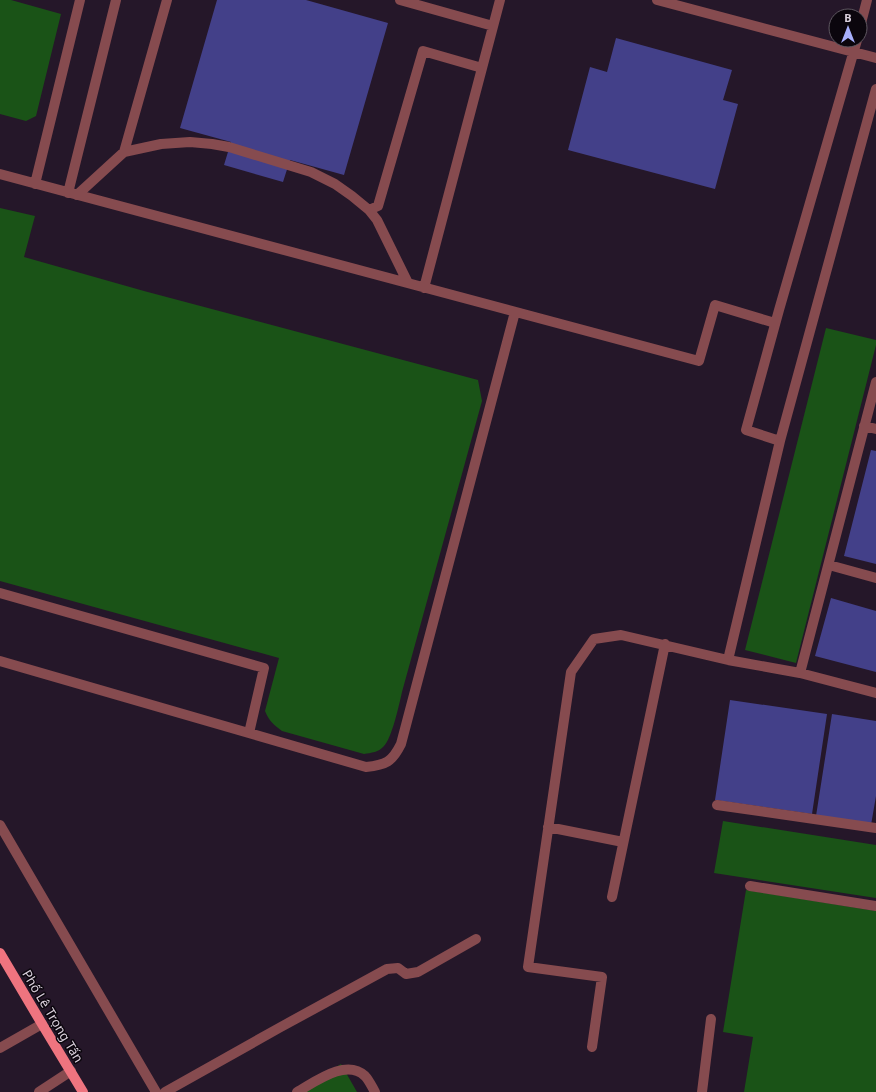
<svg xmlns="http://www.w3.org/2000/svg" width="876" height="1092" font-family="'Noto Sans',sans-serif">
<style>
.green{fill:#1a5317}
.building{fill:#434089}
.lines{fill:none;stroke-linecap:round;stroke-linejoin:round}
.minor{stroke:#864b4f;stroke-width:10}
.major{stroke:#ef747f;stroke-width:10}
.labels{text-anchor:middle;stroke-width:3;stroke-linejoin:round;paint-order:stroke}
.street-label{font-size:13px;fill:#dbd1dd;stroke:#0b060d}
</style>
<rect width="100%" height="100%" fill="#251729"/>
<!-- green -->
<path class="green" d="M 0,0 L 11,0 L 61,14 L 36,116 L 26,121 L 0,114 Z
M 0,208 L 35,216 L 24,257 L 144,291 L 478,380 L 482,401 L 402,692 C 399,705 392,738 384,746 C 379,752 371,753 364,754 L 282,731 C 274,725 269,721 265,711 L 279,658 L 0,581 Z
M 826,328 L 876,340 L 876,345 L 796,663 L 745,650 Z
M 723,821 L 876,845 L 876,898 L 714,873 Z
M 746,890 L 876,911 L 876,1092 L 744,1092 L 753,1037 L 723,1032 Z
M 341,1064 L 357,1092 L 293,1092 Z"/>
<!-- building -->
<path class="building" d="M 217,0 L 306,0 L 388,23 L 344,175 L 290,160 L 283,182 L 224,165 L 231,142 L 180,128 Z
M 616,38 L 732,70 L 723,100 L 738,104 L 715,189 L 568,150 L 590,67 L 607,72 Z
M 871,450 L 876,451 L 876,564 L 844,556 Z
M 831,598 L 876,611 L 876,672 L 815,656 Z
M 730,700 L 827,714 L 812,814 L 715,800 Z
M 832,714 L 876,721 L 876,796 L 871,825 L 816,816 Z"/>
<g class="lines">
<!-- minor -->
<path class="minor" d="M 400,0 L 493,26
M 657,0 L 876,58
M 860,27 L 867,0
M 124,152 L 167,0
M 0,174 L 699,361 L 715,305 L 775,323
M 35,184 L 80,0
M 68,193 L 116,0
M 77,195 L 124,152 L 161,144 L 190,142 L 212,144 L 229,147 L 311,172 L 335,184 L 352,196 L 369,210 L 377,220 L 408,283
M 369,210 L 378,206 L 423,51 L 482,68
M 424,288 L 500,0
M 864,426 L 876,429
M 780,441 L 746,430 L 779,310 L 857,40
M 829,565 L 876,578
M 0,593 L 264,668 L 249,733
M 728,660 L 780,441 L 876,89
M 0,661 L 366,767 C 386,765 392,762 401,744 L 515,312
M 800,673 L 876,382
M 717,805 L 876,828
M 0,825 L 156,1092
M 548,827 L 623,842
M 750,886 L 876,906
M 612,897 L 665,644
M 592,1047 L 602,977 L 528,967 L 571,672 L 594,639 L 621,635 L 728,660 L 800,673 L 876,693
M 0,1048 L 42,1024
M 39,1092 L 71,1071
M 165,1092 L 279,1028 L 387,969 L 398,968 L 406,974 L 418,972 L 476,939
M 297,1092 C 315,1082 346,1058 365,1076 C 369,1080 372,1087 375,1092
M 702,1092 L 711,1019"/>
<!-- major -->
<path class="major" d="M 0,953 L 42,1024 L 83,1092"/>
</g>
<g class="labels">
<!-- street labels -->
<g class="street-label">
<text transform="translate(53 1016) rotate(59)" y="5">Phố Lê Trọng Tấn</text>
</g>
</g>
<!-- north arrow -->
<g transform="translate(848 28)"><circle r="19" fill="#0b060d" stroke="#5e5760"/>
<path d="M0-3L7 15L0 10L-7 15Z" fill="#a8b0fc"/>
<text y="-6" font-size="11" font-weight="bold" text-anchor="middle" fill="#dbd1dd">B</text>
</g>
</svg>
